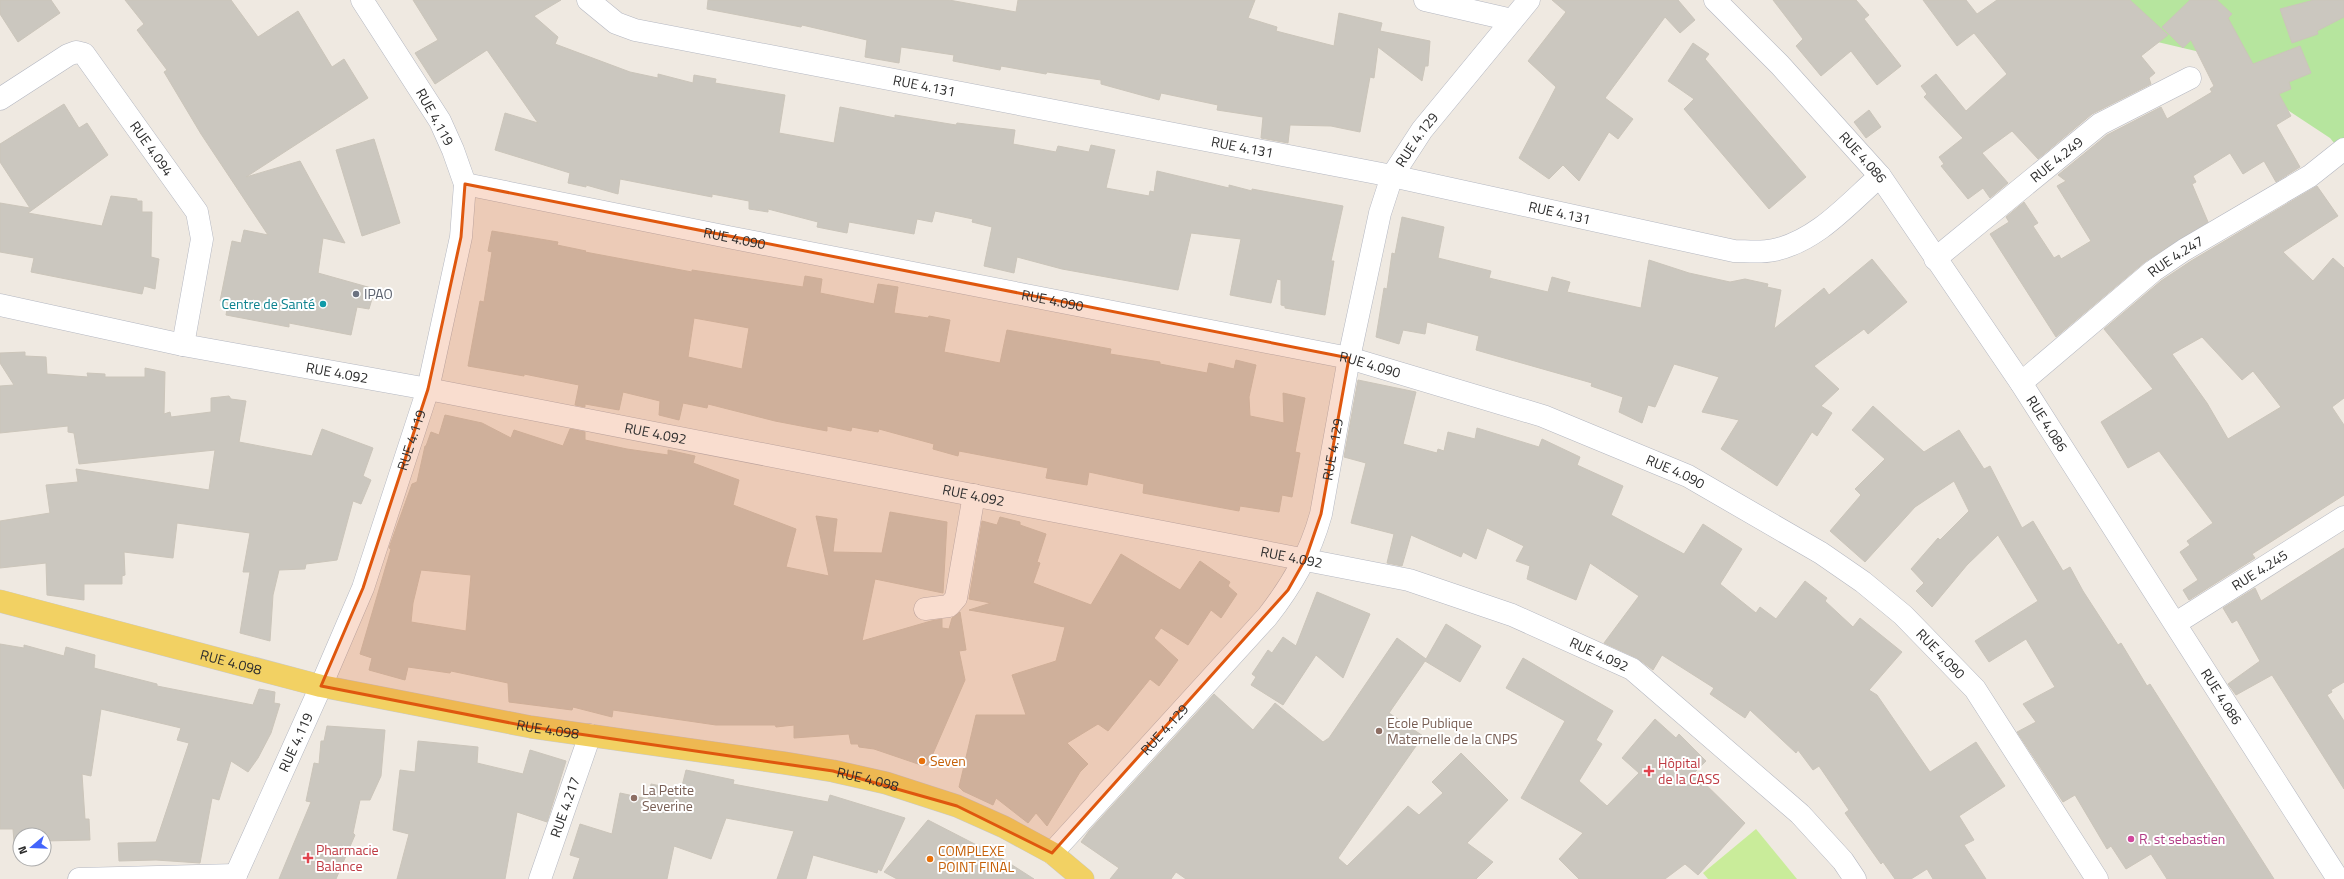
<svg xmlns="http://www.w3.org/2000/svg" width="2344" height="879" font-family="'Titillium Web',sans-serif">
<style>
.green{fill:#b6e59e}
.pitch{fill:#c9ec9a}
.building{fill:#cbc7bf;stroke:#cbc5ba;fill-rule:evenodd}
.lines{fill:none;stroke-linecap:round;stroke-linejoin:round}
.minor-casing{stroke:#b4b7c1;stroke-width:23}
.major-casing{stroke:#c9c9c9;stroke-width:23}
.minor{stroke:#fff;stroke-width:22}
.major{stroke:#f2d163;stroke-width:22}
.marked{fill:#df570e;fill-opacity:0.2;stroke:#df570e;stroke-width:3;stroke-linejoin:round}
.worship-dot{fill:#6b7280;stroke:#fff;stroke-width:1.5}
.culture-dot{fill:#0f9aa8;stroke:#fff;stroke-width:1.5}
.education-dot{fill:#8d6e63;stroke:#fff;stroke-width:1.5}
.food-dot{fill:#e8710a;stroke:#fff;stroke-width:1.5}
.health-dot{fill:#e0444e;stroke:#fff;stroke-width:1.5}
.hotel-dot{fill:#d1479c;stroke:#fff;stroke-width:1.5}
.labels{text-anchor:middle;stroke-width:4;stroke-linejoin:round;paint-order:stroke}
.street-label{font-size:14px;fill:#2e2e2e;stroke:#fff}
.worship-label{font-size:14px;fill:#5b616d;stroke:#fff;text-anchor:start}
.culture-label{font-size:14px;fill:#0d838f;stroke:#fff;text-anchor:end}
.education-label{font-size:14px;fill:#785e54;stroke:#fff;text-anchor:start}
.food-label{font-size:14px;fill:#c56008;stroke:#fff;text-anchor:start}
.health-label{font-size:14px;fill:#be3a42;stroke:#fff;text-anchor:start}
.hotel-label{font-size:14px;fill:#b23c85;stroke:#fff;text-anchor:start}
</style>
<rect width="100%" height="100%" fill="#efe9e1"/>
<!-- green -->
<path class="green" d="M 2015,0 L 2344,0 L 2344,155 L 2330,138 L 2200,52 L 2039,14 Z"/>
<!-- pitch -->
<path class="pitch" d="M 1756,829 L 1797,879 L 1708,879 L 1703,873 Z"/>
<!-- building -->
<path class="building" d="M 0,0 L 51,0 L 60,13 L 18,42 L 0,14 Z
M 125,0 L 231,0 L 258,37 L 298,11 L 332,67 L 344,59 L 368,98 L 246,177 L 300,161 L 345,243 L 323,238 L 318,273 L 375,289 L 369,309 L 357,307 L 351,335 L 289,323 L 289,327 L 226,315 L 228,303 L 220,301 L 232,241 L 241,243 L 244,230 L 268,235 L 201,134 L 164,72 L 167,70 L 137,30 L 144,24 Z
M 413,0 L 561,0 L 534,16 L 558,37 L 555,44 L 630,72 L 658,78 L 658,74 L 693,83 L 694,75 L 716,79 L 715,83 L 785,95 L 779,133 L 834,143 L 840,107 L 895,118 L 895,115 L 956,125 L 957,123 L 1015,130 L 1013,144 L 1056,152 L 1058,146 L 1089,152 L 1091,145 L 1115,150 L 1106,188 L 1149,196 L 1150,191 L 1154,192 L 1157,171 L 1229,188 L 1229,185 L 1252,191 L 1252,189 L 1343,206 L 1331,261 L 1334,261 L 1325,315 L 1285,308 L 1285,306 L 1281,305 L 1281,280 L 1277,279 L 1271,303 L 1230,295 L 1241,239 L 1191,233 L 1178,290 L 1062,269 L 1017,257 L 1014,273 L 984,266 L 992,227 L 972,222 L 973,219 L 935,211 L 932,222 L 917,219 L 914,234 L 849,222 L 847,233 L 817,227 L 818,222 L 768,209 L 768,212 L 749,209 L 749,201 L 712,194 L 712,197 L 620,179 L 618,194 L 586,185 L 586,187 L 568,183 L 570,173 L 495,150 L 505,113 L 538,123 L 487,50 L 435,84 L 415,53 L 438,40 Z
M 708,0 L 949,0 L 1016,12 L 1018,0 L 1255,0 L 1248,18 L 1277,27 L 1276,31 L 1334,46 L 1339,13 L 1382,23 L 1380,31 L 1430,41 L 1428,66 L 1425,66 L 1422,81 L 1378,47 L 1374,78 L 1370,77 L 1360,132 L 1331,126 L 1290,125 L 1288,143 L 1261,138 L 1263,117 L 1217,110 L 1218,105 L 1161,93 L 1159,100 L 1101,84 L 1101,80 L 1047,72 L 1046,74 L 1001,66 L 1000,70 L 953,61 L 954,55 L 901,47 L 899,63 L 865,57 L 867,40 L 802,25 L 801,27 L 707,9 Z
M 1552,0 L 1678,0 L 1695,20 L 1680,33 L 1665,17 L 1605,98 L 1633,119 L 1618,139 L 1609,132 L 1579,181 L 1563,165 L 1549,179 L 1519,158 L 1556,87 L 1528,61 L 1566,12 Z
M 1773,0 L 1856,0 L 1869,15 L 1864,19 L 1901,66 L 1877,85 L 1851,51 L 1821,76 L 1796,46 L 1803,39 Z
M 1923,0 L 1966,0 L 1977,14 L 1997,0 L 2130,0 L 2168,35 L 2141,56 L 2155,73 L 2149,78 L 2151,84 L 2092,114 L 2038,159 L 2012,131 L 1982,153 L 2008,183 L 1990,198 L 1983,188 L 1968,199 L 1941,166 L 1944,164 L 1939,157 L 1963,138 L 1924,97 L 1927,94 L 1921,86 L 1936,74 L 1966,111 L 2007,74 L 1974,33 L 1957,46 Z
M 2190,0 L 2217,0 L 2232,14 L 2228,18 L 2253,64 L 2300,46 L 2311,73 L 2289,82 L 2291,89 L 2279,94 L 2291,116 L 2276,125 L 2300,167 L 2276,182 L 2264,161 L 2243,174 L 2230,153 L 2193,176 L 2196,182 L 2192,184 L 2208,222 L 2146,261 L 2056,337 L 1990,234 L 2009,222 L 2006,217 L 2024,202 L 2038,223 L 2033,226 L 2054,258 L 2059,255 L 2061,259 L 2091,241 L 2057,186 L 2066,181 L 2058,175 L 2107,135 L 2161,107 L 2167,119 L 2212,92 L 2210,89 L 2214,86 L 2191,40 L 2183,48 L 2162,27 Z
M 2314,0 L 2344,0 L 2344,17 L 2317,31 L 2318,34 L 2292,43 L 2280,9 Z
M 1693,43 L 1709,54 L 1705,59 L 1806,177 L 1769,209 L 1684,109 L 1694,99 L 1668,81 Z
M 64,104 L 79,128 L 87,123 L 108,155 L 28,213 L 102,226 L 111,196 L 137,199 L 137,201 L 142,201 L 142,212 L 152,212 L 151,257 L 159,259 L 155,289 L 144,286 L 142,294 L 31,272 L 34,258 L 0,252 L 0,203 L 30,208 L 0,162 L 0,144 Z
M 1869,110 L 1881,127 L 1866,138 L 1854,122 Z
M 374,139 L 400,223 L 362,236 L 336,150 Z
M 2317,186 L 2338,216 L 2283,252 L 2313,281 L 2333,258 L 2344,268 L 2344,398 L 2332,407 L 2344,425 L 2344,495 L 2252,554 L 2255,558 L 2189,600 L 2183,590 L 2198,580 L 2180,552 L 2190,545 L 2187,541 L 2213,523 L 2159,451 L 2128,468 L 2101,422 L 2153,389 L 2104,329 L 2161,281 L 2191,261 ZM 2202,337 L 2242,380 L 2253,371 L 2281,407 L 2228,439 L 2207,403 L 2172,354 Z
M 1402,217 L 1444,227 L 1438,258 L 1491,271 L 1489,278 L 1548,292 L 1552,277 L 1570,282 L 1567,292 L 1641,308 L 1649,260 L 1689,273 L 1730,282 L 1745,279 L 1768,284 L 1767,287 L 1781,290 L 1774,329 L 1824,288 L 1829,295 L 1872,259 L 1907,302 L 1868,334 L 1864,329 L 1814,366 L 1839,389 L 1821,406 L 1832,413 L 1817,436 L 1812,432 L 1777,486 L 1721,449 L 1739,420 L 1702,412 L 1719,377 L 1674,364 L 1655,407 L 1648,405 L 1642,423 L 1619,412 L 1623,397 L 1591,386 L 1592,383 L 1476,350 L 1479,336 L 1427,322 L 1425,334 L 1403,330 L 1399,344 L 1376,337 L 1384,288 L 1387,289 L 1392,253 L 1395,254 Z
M 492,231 L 558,242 L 557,245 L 586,251 L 585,252 L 692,272 L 692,270 L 803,287 L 805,276 L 822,279 L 820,293 L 874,304 L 878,284 L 898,287 L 894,313 L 928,318 L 929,316 L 950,320 L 944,352 L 1000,363 L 1007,330 L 1111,349 L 1110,354 L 1160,362 L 1160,364 L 1207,373 L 1209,363 L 1234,369 L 1236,360 L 1256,365 L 1249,397 L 1250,416 L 1284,423 L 1283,393 L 1305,398 L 1295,452 L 1300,453 L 1292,497 L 1282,495 L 1279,512 L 1240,506 L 1239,511 L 1143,493 L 1144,484 L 1089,472 L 1087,485 L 1046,478 L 1048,468 L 959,451 L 958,456 L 933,449 L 934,444 L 879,429 L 878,432 L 852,427 L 851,431 L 827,426 L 827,431 L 775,421 L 708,404 L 707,408 L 683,403 L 679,420 L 659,415 L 660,401 L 623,392 L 619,410 L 585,404 L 585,407 L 575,405 L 579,385 L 524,374 L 524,376 L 468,366 L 480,301 L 484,302 L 492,252 L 488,251 ZM 694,318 L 749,328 L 742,369 L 688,357 Z
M 25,352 L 25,356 L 46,357 L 47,374 L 88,377 L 87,373 L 105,374 L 105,377 L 145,377 L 145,368 L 165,372 L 164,414 L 170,412 L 171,417 L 211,412 L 211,398 L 229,396 L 231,399 L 246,401 L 239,442 L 312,456 L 322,429 L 373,448 L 363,476 L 371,480 L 361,504 L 353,501 L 337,560 L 306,564 L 305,569 L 279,570 L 273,595 L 270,641 L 240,633 L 250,572 L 243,572 L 250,533 L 177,523 L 173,558 L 124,552 L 125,575 L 122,576 L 122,584 L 84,584 L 84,600 L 47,595 L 46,563 L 0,568 L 0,521 L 50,513 L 46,485 L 78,482 L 76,469 L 209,490 L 215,450 L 79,464 L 74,433 L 68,432 L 68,426 L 0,433 L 0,386 L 14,385 L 0,363 L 0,353 Z
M 1358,380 L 1416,392 L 1403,444 L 1437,453 L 1438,449 L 1444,451 L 1448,432 L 1475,439 L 1477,428 L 1539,447 L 1542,439 L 1580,457 L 1577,465 L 1623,486 L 1611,515 L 1684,554 L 1703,524 L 1742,549 L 1720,584 L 1756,613 L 1760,607 L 1776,619 L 1805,581 L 1827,598 L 1825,601 L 1853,627 L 1860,618 L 1902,652 L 1869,690 L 1877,695 L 1930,772 L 1976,742 L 2005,786 L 1959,816 L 1974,840 L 1964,845 L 1986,879 L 1933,879 L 1927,869 L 1911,879 L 1895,879 L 1883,862 L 1881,864 L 1845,813 L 1849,810 L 1819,766 L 1813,770 L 1798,750 L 1796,753 L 1750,710 L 1745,718 L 1710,694 L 1714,688 L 1662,655 L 1653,670 L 1637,658 L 1604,643 L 1639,596 L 1590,563 L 1576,600 L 1527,579 L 1530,566 L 1516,561 L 1524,546 L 1487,528 L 1476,559 L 1463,552 L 1461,557 L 1411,535 L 1402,566 L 1387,563 L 1394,534 L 1351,523 L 1366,463 L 1344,457 Z
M 1873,406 L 1924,452 L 1959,430 L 1984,469 L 1990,466 L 2022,528 L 2033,521 L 2063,571 L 2070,567 L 2083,591 L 2118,645 L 2121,643 L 2147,686 L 2150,684 L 2274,879 L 2167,879 L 2151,854 L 2126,869 L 2111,846 L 2107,849 L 2075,795 L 2063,802 L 2017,732 L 2036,722 L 2023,704 L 2055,687 L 2026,639 L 1989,662 L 1975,641 L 2038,601 L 1998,535 L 1967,565 L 1932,607 L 1916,591 L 1924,583 L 1911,569 L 1938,538 L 1940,540 L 1969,511 L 1954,481 L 1915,507 L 1865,562 L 1830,531 L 1861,495 L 1855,489 L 1885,459 L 1852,430 Z
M 445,415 L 482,423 L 511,438 L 514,430 L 563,446 L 570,429 L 585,432 L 585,440 L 627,449 L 668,455 L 668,450 L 695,456 L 693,463 L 739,480 L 733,505 L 796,529 L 786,567 L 829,576 L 816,516 L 837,519 L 833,552 L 882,553 L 890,512 L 947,522 L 943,593 L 875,579 L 862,641 L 931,621 L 942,619 L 942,628 L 949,629 L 952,618 L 960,612 L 966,650 L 959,651 L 965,680 L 928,765 L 921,765 L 874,749 L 859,747 L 858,744 L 851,744 L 849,734 L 794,738 L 794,725 L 776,727 L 775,725 L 716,725 L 613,710 L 612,717 L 573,707 L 572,710 L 509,702 L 508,683 L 451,671 L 450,673 L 408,667 L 405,680 L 369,670 L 372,658 L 360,654 L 391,549 L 389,548 L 412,484 L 417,482 L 425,446 L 426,446 L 431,432 L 439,435 ZM 421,570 L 471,575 L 466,631 L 411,622 L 413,603 Z
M 1000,517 L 1020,522 L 1020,525 L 1046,534 L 1037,562 L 1040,563 L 1033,583 L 1091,605 L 1121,554 L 1180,590 L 1200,561 L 1230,582 L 1228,586 L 1237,594 L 1221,618 L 1211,610 L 1188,645 L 1161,628 L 1154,638 L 1178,660 L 1159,686 L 1150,679 L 1108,731 L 1098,724 L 1067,743 L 1088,764 L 1080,772 L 1047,826 L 1036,813 L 1028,823 L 996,798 L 993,805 L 963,791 L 959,787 L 976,715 L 1026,715 L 1012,675 L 1056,661 L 1065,627 L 969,610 L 991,603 L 969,599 L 982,521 L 997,525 Z
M 2344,548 L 2344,682 L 2331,690 L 2332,692 L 2327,695 L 2344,721 L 2344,789 L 2272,675 L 2236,695 L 2228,684 L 2260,661 L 2237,620 L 2232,623 L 2223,608 L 2255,588 L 2261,601 Z
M 1317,592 L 1370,614 L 1343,678 L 1316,655 L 1283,705 L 1251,685 L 1256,677 L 1252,674 L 1268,650 L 1272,653 L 1283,637 L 1296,646 Z
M 1446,624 L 1481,646 L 1460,682 L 1425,661 L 1389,713 L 1423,736 L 1338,858 L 1347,866 L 1408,806 L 1419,815 L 1443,793 L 1432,782 L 1461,753 L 1508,800 L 1467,843 L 1493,862 L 1476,879 L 1186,879 L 1176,872 L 1171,879 L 1110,879 L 1119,868 L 1081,842 L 1089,831 L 1214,694 L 1253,730 L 1275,703 L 1323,742 L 1329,738 L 1397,638 L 1426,659 Z
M 0,644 L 24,648 L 24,645 L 64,656 L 66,647 L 95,655 L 94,668 L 157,684 L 157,686 L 253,705 L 259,689 L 275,692 L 274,703 L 280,704 L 271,733 L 258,758 L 248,772 L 231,761 L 219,800 L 212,798 L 200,863 L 156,860 L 119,861 L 118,843 L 156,842 L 189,743 L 177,740 L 181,728 L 101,709 L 91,776 L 82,774 L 85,819 L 89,819 L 90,840 L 44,841 L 44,835 L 20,835 L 20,841 L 14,842 L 13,829 L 0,829 Z
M 1523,658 L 1613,711 L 1596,740 L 1602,744 L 1579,781 L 1607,806 L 1639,773 L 1622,758 L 1655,719 L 1676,738 L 1679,734 L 1706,761 L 1694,773 L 1745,823 L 1698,875 L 1685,864 L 1665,879 L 1579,879 L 1559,859 L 1583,833 L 1521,798 L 1565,721 L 1506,688 Z
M 327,726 L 385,730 L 381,776 L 370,800 L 360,800 L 353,833 L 355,835 L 336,879 L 279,879 L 311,802 L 306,801 L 314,763 L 319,764 L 321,741 L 324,741 Z
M 418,741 L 478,747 L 477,763 L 523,774 L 530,750 L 566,761 L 547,822 L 517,812 L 505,879 L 397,879 L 409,834 L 393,830 L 400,770 L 415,772 Z
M 686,770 L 734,780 L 733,784 L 828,802 L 830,795 L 905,818 L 881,871 L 878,869 L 877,873 L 813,855 L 806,879 L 777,879 L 794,831 L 726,818 L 711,859 L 674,846 L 667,879 L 573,879 L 580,858 L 570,855 L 580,824 L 612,834 L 620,793 L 648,799 L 651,784 L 681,790 Z
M 928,820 L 998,856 L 1034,879 L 897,879 L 884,872 Z"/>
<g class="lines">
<!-- minor casing -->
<g class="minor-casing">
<g id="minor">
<path id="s1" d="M 588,0 L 616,23 L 635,30 L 1392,176 L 1734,251 C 1746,251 1761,253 1774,250 C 1817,241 1848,204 1880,176"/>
<path d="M 1425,0 L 1512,20"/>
<path id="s2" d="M 1715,0 L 1780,65 L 1880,176 L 2021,383 L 2338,879"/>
<path id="s3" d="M 0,99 L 68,55 L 76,52 L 84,54 L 197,212 L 202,239 L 183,345"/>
<path id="s4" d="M 465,184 L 728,237 L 1349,358 L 1543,416 L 1688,476 L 1821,553 L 1863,582 L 1903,615 L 1975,689 L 2097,879"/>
<path id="s5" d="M 1935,259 L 2100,124 L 2190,78"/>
<path id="s6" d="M 0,305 L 183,345 L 428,389 L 1409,580 L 1512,615 L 1632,669 L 1800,814 L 1843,861 L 1855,879"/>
<path id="s7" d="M 2021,383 L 2153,271 L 2184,250 L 2310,176 L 2344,149"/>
<path d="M 925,609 L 949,606 L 956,598 L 974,495"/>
<path id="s8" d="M 2176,623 L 2344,517"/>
<path id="s9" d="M 1052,853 L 1267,617 C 1292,585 1310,554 1321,514 L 1349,358 L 1380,213 L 1392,176 L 1422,130 L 1529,0"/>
<path d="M 79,879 L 236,875"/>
<path id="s10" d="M 234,879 L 321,686 L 363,588 L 428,389 L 461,237 L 465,184 L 453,150 L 440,121 L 362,0"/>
<path id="s11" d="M 540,879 L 590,735"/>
</g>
</g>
<!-- major casing -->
<g class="major-casing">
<g id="major">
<path id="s12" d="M 0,601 L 321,686 L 531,727 L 784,763 L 833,771 L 886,783 L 957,806 L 1004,827 L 1052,853 L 1083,879"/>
</g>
</g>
<!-- minor -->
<use href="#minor" class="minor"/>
<!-- major -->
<use href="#major" class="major"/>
</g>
<!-- marked area -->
<path class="marked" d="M 465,184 L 1349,358 L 1321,514 L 1306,558 L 1288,590 L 1052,853 L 957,806 L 833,771 L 531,727 L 321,686 L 363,588 L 428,389 L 461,237 Z"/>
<!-- markers -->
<circle class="worship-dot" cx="356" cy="294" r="4"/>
<circle class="culture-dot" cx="323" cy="304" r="4"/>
<g class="education-dot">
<circle cx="1379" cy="731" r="4"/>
<circle cx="634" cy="798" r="4"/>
</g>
<g class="food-dot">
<circle cx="922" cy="761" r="4"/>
<circle cx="930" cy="859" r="4"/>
</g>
<g class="health-dot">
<path d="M1647 765h4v4h4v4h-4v4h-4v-4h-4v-4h4z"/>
<path d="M306 852h4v4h4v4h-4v4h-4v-4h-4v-4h4z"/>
</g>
<circle class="hotel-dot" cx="2131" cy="839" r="4"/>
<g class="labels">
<!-- street labels -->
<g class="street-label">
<text dy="5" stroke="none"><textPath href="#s1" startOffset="351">RUE 4.131</textPath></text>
<text transform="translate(435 117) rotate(61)" y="5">RUE 4.119</text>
<text dy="5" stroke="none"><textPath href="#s9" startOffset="826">RUE 4.129</textPath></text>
<text dy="5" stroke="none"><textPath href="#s1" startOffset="675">RUE 4.131</textPath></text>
<text dy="5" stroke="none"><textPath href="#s3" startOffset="214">RUE 4.094</textPath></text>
<text dy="5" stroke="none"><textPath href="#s2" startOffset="216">RUE 4.086</textPath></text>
<text dy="5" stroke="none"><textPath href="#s5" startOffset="157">RUE 4.249</textPath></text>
<text dy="5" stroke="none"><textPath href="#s1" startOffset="999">RUE 4.131</textPath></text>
<text dy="5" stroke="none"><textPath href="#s4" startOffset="275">RUE 4.090</textPath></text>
<text dy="5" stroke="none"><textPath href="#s7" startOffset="200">RUE 4.247</textPath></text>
<text dy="5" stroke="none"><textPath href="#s4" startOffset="599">RUE 4.090</textPath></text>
<text dy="5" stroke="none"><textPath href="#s4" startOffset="923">RUE 4.090</textPath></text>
<text dy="5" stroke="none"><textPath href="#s6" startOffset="344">RUE 4.092</textPath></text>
<text dy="5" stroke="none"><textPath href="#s2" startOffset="540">RUE 4.086</textPath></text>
<text dy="5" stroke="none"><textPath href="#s6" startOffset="668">RUE 4.092</textPath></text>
<text dy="5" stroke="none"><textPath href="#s10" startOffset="474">RUE 4.119</textPath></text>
<text dy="5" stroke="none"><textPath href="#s9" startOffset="502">RUE 4.129</textPath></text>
<text dy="5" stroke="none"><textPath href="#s4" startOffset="1247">RUE 4.090</textPath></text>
<text dy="5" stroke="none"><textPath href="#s6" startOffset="992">RUE 4.092</textPath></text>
<text dy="5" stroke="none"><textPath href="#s6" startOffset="1316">RUE 4.092</textPath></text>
<text dy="5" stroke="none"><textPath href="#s8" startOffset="99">RUE 4.245</textPath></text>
<text dy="5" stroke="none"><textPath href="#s6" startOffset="1640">RUE 4.092</textPath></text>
<text dy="5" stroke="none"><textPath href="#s4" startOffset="1571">RUE 4.090</textPath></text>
<text dy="5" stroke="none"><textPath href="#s12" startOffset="239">RUE 4.098</textPath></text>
<text dy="5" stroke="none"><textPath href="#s2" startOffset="864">RUE 4.086</textPath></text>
<text dy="5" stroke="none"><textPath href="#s12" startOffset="563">RUE 4.098</textPath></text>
<text dy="5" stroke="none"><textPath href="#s9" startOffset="167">RUE 4.129</textPath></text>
<text dy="5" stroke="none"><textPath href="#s10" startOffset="150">RUE 4.119</textPath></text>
<text dy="5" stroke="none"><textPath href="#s12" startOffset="887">RUE 4.098</textPath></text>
<text dy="5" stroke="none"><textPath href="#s11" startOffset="76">RUE 4.217</textPath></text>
</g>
<!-- worship labels -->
<g class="worship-label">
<text x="364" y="299">IPAO</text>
</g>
<!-- culture labels -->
<g class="culture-label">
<text x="315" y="309">Centre de Santé</text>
</g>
<!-- education labels -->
<g class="education-label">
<text x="1387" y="728">Ecole Publique<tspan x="1387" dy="16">Maternelle de la CNPS</tspan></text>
<text x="642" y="795">La Petite<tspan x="642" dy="16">Severine</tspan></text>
</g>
<!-- food labels -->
<g class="food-label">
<text x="930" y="766">Seven</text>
<text x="938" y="856">COMPLEXE<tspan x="938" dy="16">POINT FINAL</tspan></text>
</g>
<!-- health labels -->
<g class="health-label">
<text x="1658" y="768">Hôpital<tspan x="1658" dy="16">de la CASS</tspan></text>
<text x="316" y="855">Pharmacie<tspan x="316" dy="16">Balance</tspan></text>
</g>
<!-- hotel labels -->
<g class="hotel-label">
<text x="2139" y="844">R. st sebastien</text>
</g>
</g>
<!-- north arrow -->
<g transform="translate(32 847) rotate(251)"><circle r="19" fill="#ffffff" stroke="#ababab"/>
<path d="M0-3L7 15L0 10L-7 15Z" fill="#4264fb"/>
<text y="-6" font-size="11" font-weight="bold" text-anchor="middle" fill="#2e2e2e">N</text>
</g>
</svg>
